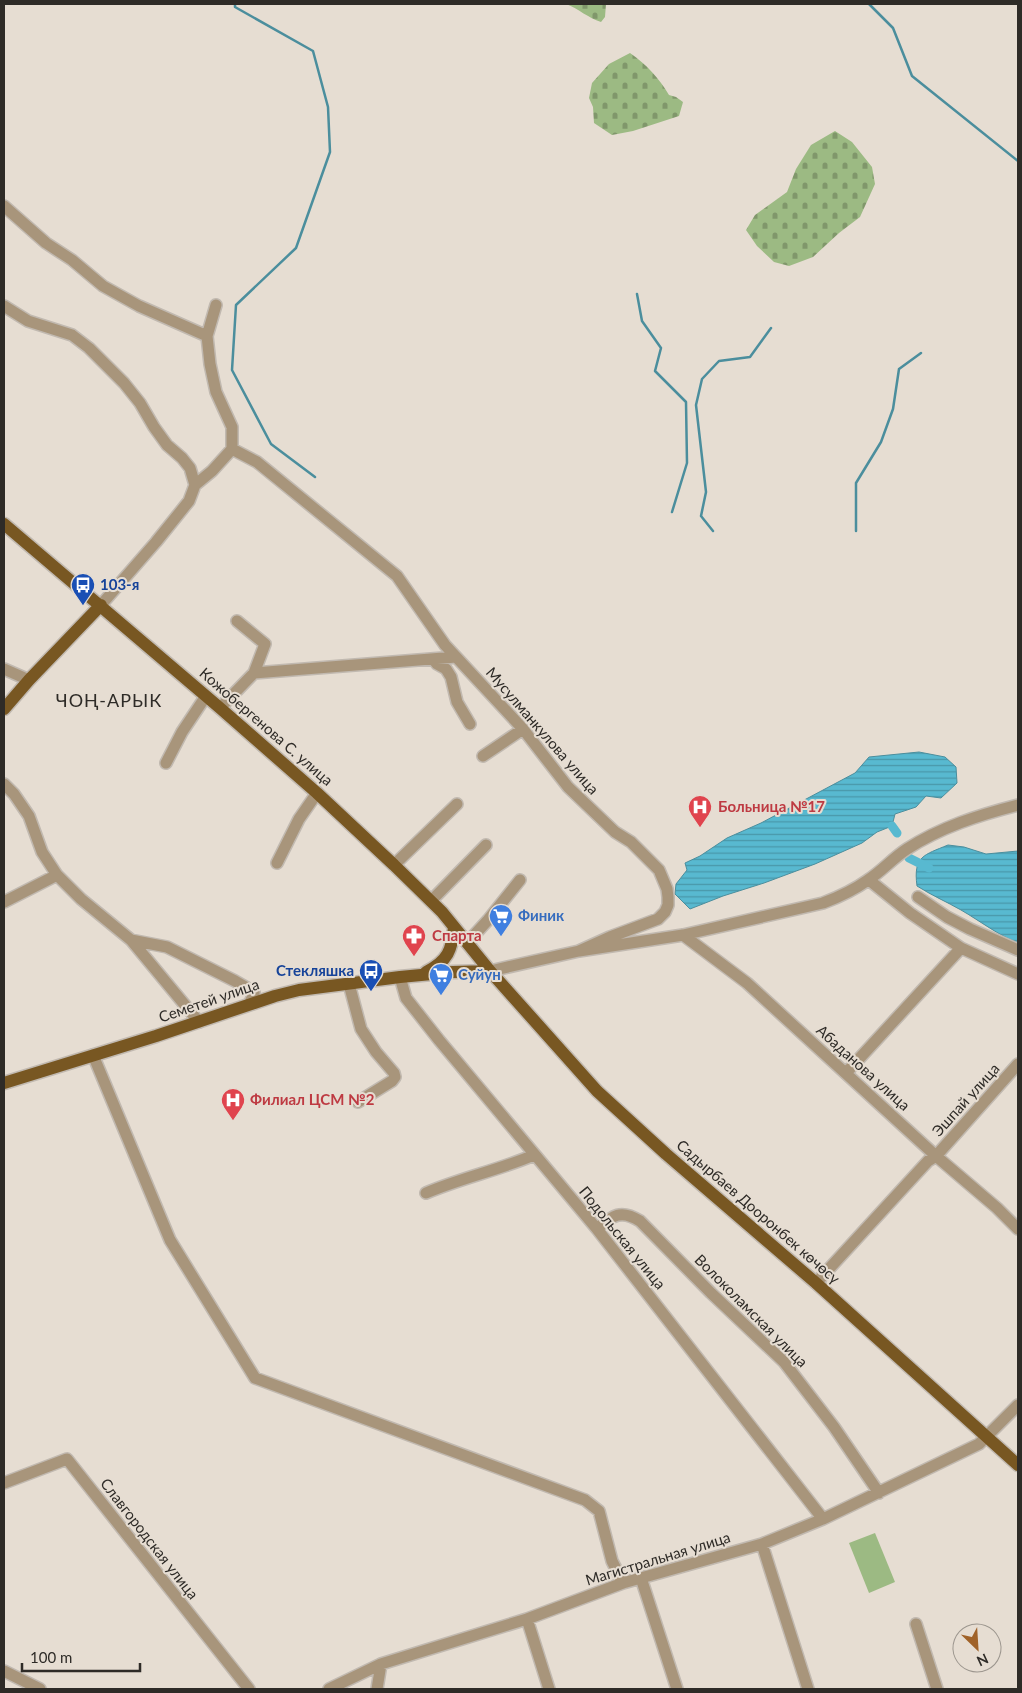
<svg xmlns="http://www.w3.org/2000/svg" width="1022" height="1693" font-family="Lato,sans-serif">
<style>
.cemetery{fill:url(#cemetery-stones)}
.park{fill:#9cba83}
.water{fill:url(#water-rules);stroke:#4b8e9d}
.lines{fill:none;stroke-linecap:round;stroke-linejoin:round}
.stream{stroke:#4b8e9d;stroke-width:2.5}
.canal{stroke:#58b9d0;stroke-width:9}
.minor-casing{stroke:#c1b9b0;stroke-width:14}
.major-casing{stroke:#c1b9b0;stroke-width:15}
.minor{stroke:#a8957b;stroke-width:11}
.major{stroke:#785722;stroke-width:12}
.labels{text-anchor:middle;stroke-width:4;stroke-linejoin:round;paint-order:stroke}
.transit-label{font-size:15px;font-weight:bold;fill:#164399;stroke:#e6ddd2;text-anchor:start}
.street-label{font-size:15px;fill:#2e2b27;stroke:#e6ddd2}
.health-label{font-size:15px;font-weight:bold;fill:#be3a42;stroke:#e6ddd2;text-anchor:start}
.shop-label{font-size:15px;font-weight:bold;fill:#366cbe;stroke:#e6ddd2;text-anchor:start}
.quarter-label{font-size:18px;letter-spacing:1px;fill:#2e2b27;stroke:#e6ddd2}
</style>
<defs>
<pattern id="cemetery-stones" width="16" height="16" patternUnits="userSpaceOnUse" patternTransform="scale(1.25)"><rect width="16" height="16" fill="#9cba83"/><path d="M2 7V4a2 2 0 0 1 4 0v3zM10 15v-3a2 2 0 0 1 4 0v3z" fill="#80976b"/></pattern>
<pattern id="water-rules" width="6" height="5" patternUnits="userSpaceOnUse" patternTransform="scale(1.25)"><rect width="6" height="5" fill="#58b9d0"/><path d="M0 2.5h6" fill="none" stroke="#4997a9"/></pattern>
</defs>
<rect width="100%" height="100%" fill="#e6ddd2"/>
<!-- cemetery -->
<path class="cemetery" d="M 566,4 L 606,4 L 605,17 L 601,22 C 588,18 579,9 566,4 Z
M 630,53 C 647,65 659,78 669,95 L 676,97 L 683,102 L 679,116 L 633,131 L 612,135 L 594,123 L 593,107 L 589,98 L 592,83 L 609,64 Z
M 835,131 L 852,142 L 872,167 L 875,184 L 860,217 L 839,233 L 813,257 L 789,266 L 774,262 L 757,246 L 746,230 L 755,215 L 787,192 L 796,169 L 811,145 Z"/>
<!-- park -->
<path class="park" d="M 875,1533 L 895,1582 L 869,1593 L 849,1543 Z"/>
<!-- water -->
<path class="water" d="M 919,752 L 945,757 L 956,767 L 957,783 L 941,798 L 926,796 L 916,807 L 895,814 L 892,826 L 877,832 L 862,843 L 815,864 L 764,883 L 723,896 L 690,909 L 675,894 L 676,884 L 687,870 L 685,863 L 700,856 L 727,838 L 761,823 L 855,773 L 869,757 Z
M 948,845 L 964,847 L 986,854 L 1018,851 L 1018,943 C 998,935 980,921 961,910 C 947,902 931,895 917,886 C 913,856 924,855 948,845 Z"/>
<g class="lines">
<!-- stream -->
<path class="stream" d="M 235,4 L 235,7 L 313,51 L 328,107 L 330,152 L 296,248 L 236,305 L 232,370 L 271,444 L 315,477
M 869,4 L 893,28 L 912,76 L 1018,161
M 637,294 L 642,321 L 661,348 L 655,371 L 686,402 L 687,463 L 672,512
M 713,531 L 701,516 L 706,492 L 696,405 L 702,379 L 719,361 L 750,357 L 771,328
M 856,531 L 856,483 L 881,442 L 893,409 L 899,369 L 921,353"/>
<!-- canal -->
<path class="canal" d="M 892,826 L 897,833
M 909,858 L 929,868"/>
<!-- minor casing -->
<g class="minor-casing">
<path id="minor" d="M 4,206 L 46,243 L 72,260 L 103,286 L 139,306 L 207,336
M 4,306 L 28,321 L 72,335 L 89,348 L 124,383 L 140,403 L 154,427 L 167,445 L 182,458 L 190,468 L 195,485
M 232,449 L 257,462 L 397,576 L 445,645 L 523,729 L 568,787 L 615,832 L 631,842 L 659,870 L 667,889 L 668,897 L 668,905 L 665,912 L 658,919 L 610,937 L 579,951
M 101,605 L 156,542 L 189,501 L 195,485 L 212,471 L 232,449 L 232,427 L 216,392 L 210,364 L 207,336 L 216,305
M 237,621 L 265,644 L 254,673
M 433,659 L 437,664 L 446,669 L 451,677 L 457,702 L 470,724
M 4,669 L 29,680
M 220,708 L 254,673 L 456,657
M 483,756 L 523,729
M 166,763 L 182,732 L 206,696
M 4,784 L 14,794 L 29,816 L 42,852 L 57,875 L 81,899 L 131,940 L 199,1022
M 277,863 L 299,819 L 317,793
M 394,865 L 457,804
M 869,880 L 910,913 L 961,948 L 1018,974
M 918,897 L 947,917 L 970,929 L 1018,950
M 431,901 L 486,845
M 4,902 L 57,875
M 683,935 L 747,983 L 936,1156 L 997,1208 L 1018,1229
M 131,940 L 167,947 L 235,981 L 254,992 L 254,995 L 251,1000 L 252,1004
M 467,943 L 488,920 L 520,880
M 490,971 L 579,951 L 683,935 L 823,903 C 839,897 854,890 868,880 C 882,871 893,858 907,849 C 941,827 979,815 1018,805
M 400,977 L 406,998 L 439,1040 L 597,1229 L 823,1519
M 349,984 L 361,1029 L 376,1052 L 394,1073 L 395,1077 L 392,1081 L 358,1102
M 93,1055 L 170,1240 L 255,1378 L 585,1500 L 599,1511 L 612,1561 L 623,1583
M 846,1073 L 961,948
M 426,1193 C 461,1178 499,1170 534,1155
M 597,1229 C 613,1215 621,1209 640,1221 L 711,1293 L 784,1362 L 834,1427 L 879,1493
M 816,1283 L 928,1161 L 936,1156 L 1018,1064
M 4,1483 L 67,1459 L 249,1689
M 762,1544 L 808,1689
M 641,1578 L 677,1689
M 527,1619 L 549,1689
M 916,1624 L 937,1689
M 4,1671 L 40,1689
M 329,1689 L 381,1664 L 527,1619 L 623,1583 L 762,1544 L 823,1519 L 979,1444 L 1018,1405
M 377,1689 L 381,1664"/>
</g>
<!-- major casing -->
<g class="major-casing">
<path id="major" d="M 4,524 L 220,708 L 317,793 L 394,865 L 442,912 L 490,971 L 597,1091 L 666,1154 L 816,1283 L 1018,1465
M 4,709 L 29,680 L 101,605
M 426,972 C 448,961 452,950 454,927
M 4,1083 L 156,1036 L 275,996 L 299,990 L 400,977 L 453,972 L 490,971"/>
</g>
<!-- minor -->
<use href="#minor" class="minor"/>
<!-- major -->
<use href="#major" class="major"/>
</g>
<!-- icons -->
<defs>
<g id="bus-pin" transform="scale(1.25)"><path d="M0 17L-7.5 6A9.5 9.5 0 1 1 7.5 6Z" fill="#1a4fb4" stroke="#e6ddd2"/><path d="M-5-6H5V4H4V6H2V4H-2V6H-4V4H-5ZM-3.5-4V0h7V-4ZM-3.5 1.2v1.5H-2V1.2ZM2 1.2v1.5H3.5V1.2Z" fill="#fff"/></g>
<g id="hospital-pin" transform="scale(1.25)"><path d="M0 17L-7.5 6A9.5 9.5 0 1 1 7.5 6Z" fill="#e0444e" stroke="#e6ddd2"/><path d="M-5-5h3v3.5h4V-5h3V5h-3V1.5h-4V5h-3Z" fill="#fff"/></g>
<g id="supermarket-pin" transform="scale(1.25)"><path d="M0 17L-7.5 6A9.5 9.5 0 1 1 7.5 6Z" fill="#3f7fe0" stroke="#e6ddd2"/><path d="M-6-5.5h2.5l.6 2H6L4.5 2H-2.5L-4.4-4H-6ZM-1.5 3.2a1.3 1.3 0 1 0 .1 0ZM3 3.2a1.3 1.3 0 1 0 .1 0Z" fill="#fff"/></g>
<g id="pharmacy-pin" transform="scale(1.25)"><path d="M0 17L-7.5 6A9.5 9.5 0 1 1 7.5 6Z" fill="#e0444e" stroke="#e6ddd2"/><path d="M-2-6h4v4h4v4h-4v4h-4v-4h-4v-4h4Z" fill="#fff"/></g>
</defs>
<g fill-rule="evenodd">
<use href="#bus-pin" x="83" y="585"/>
<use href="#hospital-pin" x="700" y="807"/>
<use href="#supermarket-pin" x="501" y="916"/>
<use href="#pharmacy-pin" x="414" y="936"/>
<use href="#bus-pin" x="371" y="971"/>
<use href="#supermarket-pin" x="441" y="975"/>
<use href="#hospital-pin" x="233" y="1100"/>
</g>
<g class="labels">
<!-- transit labels -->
<g class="transit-label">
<text x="100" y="590">103-я</text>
<text x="354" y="976" text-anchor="end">Стекляшка</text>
</g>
<!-- street labels -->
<g class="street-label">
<text transform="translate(266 727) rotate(41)" y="5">Кожобергенова С. улица</text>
<text transform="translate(542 731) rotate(49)" y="5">Мусулманкулова улица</text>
<text transform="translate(209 1001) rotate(-19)" y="5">Семетей улица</text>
<text transform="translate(863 1068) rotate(42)" y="5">Абаданова улица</text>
<text transform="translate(966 1100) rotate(-48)" y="5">Эшпай улица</text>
<text transform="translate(758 1212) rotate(41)" y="5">Садырбаев Дооронбек көчөсү</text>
<text transform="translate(622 1238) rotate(51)" y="5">Подольская улица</text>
<text transform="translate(751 1311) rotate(45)" y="5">Волоколамская улица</text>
<text transform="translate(149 1539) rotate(52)" y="5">Славгородская улица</text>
<text transform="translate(658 1559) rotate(-17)" y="5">Магистральная улица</text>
</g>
<!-- health labels -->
<g class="health-label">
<text x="718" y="812">Больница №17</text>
<text x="432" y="941">Спарта</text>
<text x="250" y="1105">Филиал ЦСМ №2</text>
</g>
<!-- shop labels -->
<g class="shop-label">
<text x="518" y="921">Финик</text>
<text x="458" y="980">Суйун</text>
</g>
<!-- quarter labels -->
<g class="quarter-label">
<text x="109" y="707">ЧОҢ-АРЫК</text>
</g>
</g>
<!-- border -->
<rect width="1022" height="1693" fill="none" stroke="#2e2b27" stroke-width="10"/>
<!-- north arrow -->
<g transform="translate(977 1648) rotate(155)"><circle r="24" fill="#e6ddd2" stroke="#9c968e"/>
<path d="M0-4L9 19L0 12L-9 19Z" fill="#a06228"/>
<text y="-8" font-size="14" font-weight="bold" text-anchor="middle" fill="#2e2b27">N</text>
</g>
<!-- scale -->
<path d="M22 1663v8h118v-8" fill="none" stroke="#2e2b27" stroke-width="2.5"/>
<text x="30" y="1663" font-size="15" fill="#2e2b27" stroke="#e6ddd2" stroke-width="4" paint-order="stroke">100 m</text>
</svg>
